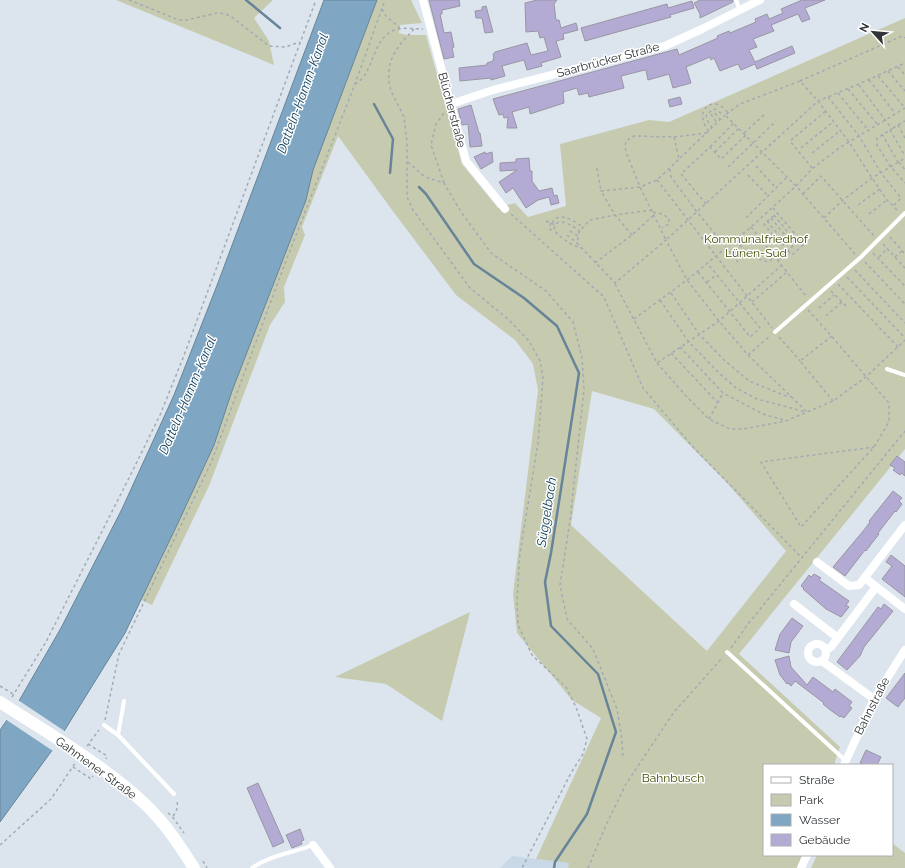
<svg xmlns="http://www.w3.org/2000/svg" width="905" height="868" font-family="Raleway,sans-serif">
<style>
.built{fill:#c9d8e6}
.green{fill:#c6cbb0;fill-rule:evenodd}
.water{fill:#7fa6c2;stroke:#678498}
.pier{fill:#dce5ee}
.lines{fill:none;stroke-linecap:round;stroke-linejoin:round}
.stream{stroke:#678498;stroke-width:2.5}
.building{fill:#b4abd4;stroke:#9896a1}
.path{stroke:#a3aab1;stroke-width:1.5;stroke-dasharray:3 3;stroke-linecap:butt}
.service{stroke:#fff;stroke-width:4}
.minor{stroke:#fff;stroke-width:8}
.secondary{stroke:#fff;stroke-width:12}
.labels{text-anchor:middle;stroke-width:3;stroke-linejoin:round;paint-order:stroke}
.street-label{font-size:12px;fill:#303437;stroke:#fff}
.park-label{font-size:12px;fill:#434a00;stroke:#fff}
.water-label{font-size:13px;font-style:italic;fill:#11415e;stroke:#fff}
</style>
<rect width="100%" height="100%" fill="#dce5ee"/>
<!-- built -->
<path class="built" d="M 512,856 L 536,859 L 569,863 L 568,868 L 500,868 Z"/>
<!-- green -->
<path class="green" d="M 116,0 L 273,0 L 254,18 L 269,41 L 274,65 Z
M 377,0 L 411,0 L 422,23 L 400,25 L 399,33 L 407,35 L 426,35 L 462,164 L 498,208 L 515,203 L 528,217 L 566,206 L 560,144 L 649,120 L 669,122 L 905,18 L 905,449 L 739,654 L 840,747 L 834,765 L 764,765 L 764,855 L 802,855 L 797,868 L 568,868 L 569,863 L 536,859 L 601,718 L 572,700 L 517,633 L 513,594 L 538,390 L 533,364 L 515,340 L 456,295 L 392,210 L 338,136 L 302,227 L 305,235 L 284,287 L 285,302 L 270,325 L 209,486 L 152,605 L 141,600 L 214,445 L 232,391 L 306,200 L 313,170 ZM 592,391 L 654,409 L 728,484 L 786,551 L 707,651 L 571,525 Z
M 470,612 L 442,721 L 386,684 L 335,677 Z
M 892,843 L 905,853 L 905,868 L 811,868 L 817,855 L 892,855 Z"/>
<!-- water -->
<path class="water" d="M 324,0 L 377,0 L 313,170 L 306,200 L 232,391 L 214,445 L 178,523 L 125,633 L 53,749 L 0,822 L 0,730 L 12,713 L 61,628 L 122,509 L 174,395 L 216,288 Z"/>
<!-- pier -->
<path class="pier" d="M 18,700 L 66,732 L 53,751 L 5,719 Z"/>
<g class="lines">
<!-- stream -->
<path class="stream" d="M 246,0 L 280,28
M 374,104 L 393,139 L 390,173
M 419,187 L 426,194 L 474,264 L 524,298 L 557,326 L 579,373 L 551,553 L 545,582 L 551,626 L 598,674 L 616,732 L 587,814 L 555,862 L 554,868"/>
</g>
<!-- building -->
<path class="building" d="M 429,0 L 459,0 L 460,6 L 442,10 L 442,14 L 440,14 L 444,33 L 451,32 L 454,47 L 452,48 L 454,57 L 444,59 Z
M 537,0 L 557,0 L 554,4 L 556,20 L 559,20 L 561,28 L 576,23 L 578,30 L 563,34 L 564,39 L 556,41 L 561,57 L 541,63 L 542,66 L 527,70 L 524,60 L 502,66 L 505,76 L 491,80 L 491,78 L 460,81 L 459,68 L 487,65 L 487,63 L 493,61 L 493,59 L 494,59 L 493,54 L 495,52 L 527,43 L 531,55 L 548,51 L 544,37 L 540,38 L 538,31 L 526,32 L 525,3 Z
M 700,0 L 733,0 L 733,2 L 700,18 L 700,14 L 694,3 Z
M 802,0 L 825,0 L 805,8 L 810,19 L 802,22 L 798,14 L 771,25 L 774,31 L 753,39 L 757,47 L 749,50 L 755,62 L 792,46 L 795,53 L 757,69 L 755,64 L 741,70 L 738,64 L 720,71 L 714,58 L 711,60 L 710,57 L 686,67 L 691,83 L 673,88 L 669,74 L 648,80 L 646,70 L 645,70 L 621,76 L 624,88 L 589,97 L 588,93 L 579,95 L 577,88 L 563,92 L 564,103 L 530,114 L 529,107 L 512,112 L 517,128 L 507,128 L 508,117 L 504,118 L 503,114 L 499,115 L 497,110 L 493,99 L 677,49 L 679,55 L 718,38 L 717,36 L 729,31 L 730,33 L 756,22 L 755,19 L 767,14 L 769,19 L 783,13 L 781,9 Z
M 692,1 L 694,8 L 670,15 L 671,17 L 585,41 L 581,28 L 667,4 L 668,8 Z
M 486,6 L 493,32 L 485,33 L 482,18 L 476,18 L 475,11 L 482,10 L 482,7 Z
M 680,97 L 682,104 L 670,107 L 668,100 Z
M 471,105 L 479,133 L 480,133 L 482,146 L 470,147 L 468,124 L 462,125 L 458,109 Z
M 485,152 L 485,154 L 492,152 L 493,162 L 481,169 L 474,157 Z
M 529,158 L 530,171 L 532,171 L 532,181 L 539,191 L 552,188 L 554,196 L 557,195 L 559,203 L 551,205 L 549,197 L 538,200 L 526,208 L 513,188 L 506,193 L 499,182 L 517,170 L 500,171 L 500,163 L 516,162 L 516,159 Z
M 897,456 L 905,462 L 905,476 L 901,473 L 900,475 L 893,470 L 895,468 L 890,465 Z
M 893,491 L 902,498 L 899,501 L 902,504 L 896,512 L 895,511 L 878,533 L 879,534 L 872,543 L 866,551 L 865,550 L 845,576 L 833,567 L 864,530 L 870,522 L 869,521 Z
M 891,555 L 905,566 L 905,597 L 882,579 L 892,566 L 886,562 Z
M 814,574 L 821,578 L 819,580 L 849,601 L 846,605 L 849,607 L 841,617 L 826,609 L 803,589 L 804,588 L 801,586 L 809,575 L 811,577 Z
M 884,604 L 893,611 L 864,647 L 860,656 L 847,670 L 837,662 L 878,607 L 881,609 Z
M 792,618 L 803,626 L 791,642 L 789,653 L 775,650 L 780,634 Z
M 789,656 L 791,667 L 807,685 L 813,677 L 833,692 L 835,689 L 852,702 L 849,706 L 852,708 L 844,718 L 841,716 L 840,717 L 829,709 L 823,704 L 824,703 L 795,681 L 791,686 L 788,683 L 787,684 L 780,675 L 775,660 Z
M 905,673 L 905,698 L 898,707 L 886,698 Z
M 866,750 L 881,757 L 877,765 L 864,765 L 860,763 Z
M 258,783 L 284,842 L 273,847 L 247,788 Z
M 300,829 L 304,840 L 301,841 L 302,844 L 292,848 L 286,835 Z"/>
<g class="lines">
<!-- path -->
<path class="path" d="M 129,0 L 179,20 L 187,20 L 217,13 L 226,14 L 233,18 L 269,46 L 285,47 L 300,42
M 382,9 L 386,16 L 400,28
M 414,29 L 402,42 L 395,52 L 390,63 L 389,72 L 389,82 L 391,91 L 404,117 L 407,142 L 407,197 L 413,210 L 470,288 L 509,320 L 529,341 L 540,361 L 543,377 L 538,443 L 520,553 L 517,601 L 518,625 L 532,655 L 566,687 L 576,707 L 587,739 L 583,754 L 571,773 L 522,868
M 898,67 L 905,75
M 888,71 L 905,91
M 878,76 L 905,108
M 869,80 L 895,113
M 800,81 L 902,36 L 905,38
M 355,84 C 375,74 371,38 395,30 C 403,27 414,29 423,29
M 859,85 L 892,129 L 877,138 L 877,145 L 890,166 L 905,183
M 848,89 L 877,124
M 838,93 L 868,130
M 828,97 L 859,136 L 881,173 L 901,198 L 893,206
M 715,113 L 720,120
M 711,114 L 717,123
M 898,125 L 905,138
M 712,128 L 706,118 L 707,114 L 714,109 L 717,110 L 724,116
M 893,128 L 905,121
M 890,130 L 905,156
M 709,131 C 692,112 713,92 728,113
M 707,133 L 674,137 L 634,136 L 626,141 L 625,146 L 626,152 L 640,187 L 666,240 L 818,101 L 859,84 L 905,63
M 744,133 L 766,113
M 882,134 L 898,162
M 674,137 L 679,159 L 725,115
M 710,147 L 734,123
M 801,148 L 834,121
M 715,152 L 739,128
M 812,153 L 841,130
M 408,162 L 425,177 L 444,183 L 461,212 L 491,253 L 546,291 L 573,322 L 582,358 L 584,389 L 570,521 L 560,585 L 567,619 L 593,649 L 617,709 L 622,740 L 623,759
M 899,162 L 905,170
M 756,166 L 776,188
M 728,167 L 776,121
M 597,168 L 601,191
M 812,168 L 790,141 L 826,111
M 670,169 L 671,177 L 697,212 L 738,262
M 748,175 L 768,196
M 657,180 L 772,328
M 444,183 L 431,145 L 436,124 L 445,112
M 803,194 L 821,176 L 874,236
M 706,204 L 681,174 L 710,147 L 721,159 L 746,135
M 858,205 L 880,189
M 773,208 L 795,234 L 782,246 L 764,224 L 777,213
M 652,210 L 615,215 L 590,220 L 579,232 L 577,243 L 615,283 L 666,240 L 687,280 L 719,321 L 748,355 L 770,336
M 653,212 L 662,214 L 669,218 L 669,224 L 662,228
M 511,214 L 604,297 L 643,388 L 693,447 L 802,558
M 869,214 L 887,200
M 774,215 L 792,237
M 746,218 L 787,177
M 771,218 L 789,240
M 824,218 L 843,200 L 872,178 L 905,158
M 546,221 L 555,225
M 767,221 L 785,243
M 551,223 L 549,228 L 551,230 L 554,230
M 552,223 C 559,210 574,221 583,227
M 751,227 L 806,296
M 570,231 L 578,236
M 580,232 C 574,226 555,214 554,230 C 560,238 571,245 581,248
M 567,235 L 577,243
M 632,235 L 615,215 L 601,191 L 640,187 L 657,180 L 679,159
M 890,237 L 905,254
M 735,241 L 751,256 L 768,262 L 775,257
M 883,244 L 905,268
M 788,251 L 792,255 L 804,244
M 873,253 L 905,286
M 855,254 L 796,186 L 725,115 L 740,104 L 800,81 L 818,101 L 849,142 L 872,178 L 887,200 L 898,211
M 879,257 L 887,249
M 895,257 L 902,251
M 778,260 L 797,242
M 865,262 L 905,304
M 595,263 L 632,235 L 654,215
M 855,270 L 905,323
M 698,272 L 750,337 L 760,328 L 708,264
M 847,277 L 905,338
M 707,282 L 716,275
M 615,284 L 657,363 L 719,321 L 782,265
M 838,284 L 898,347
M 831,291 L 846,306
M 671,293 L 699,334 L 723,359 L 749,381 L 786,396 L 792,397
M 660,300 L 688,341 L 718,372 L 736,388 L 757,399 L 806,412
M 752,302 L 787,272
M 819,308 L 834,295
M 808,310 C 836,340 862,373 889,403 L 889,422 L 874,447 L 801,527 L 761,462 L 874,447
M 826,316 L 842,302
M 634,319 L 687,280 L 751,227 L 796,186 L 812,169 L 839,148 L 905,108
M 832,336 L 800,361 L 833,401
M 779,337 L 800,361
M 680,347 L 723,393 L 763,414 L 784,420
M 671,353 L 718,403
M 748,355 L 807,412
M 657,363 L 686,396 L 709,419 L 730,429 L 743,429 L 786,421 L 833,401 L 866,377 L 905,340
M 709,419 L 723,393
M 731,648 L 748,624 L 905,431
M 0,686 L 13,694
M 12,697 L 46,642 L 131,474 L 160,415 L 183,358 L 316,0
M 105,720 L 119,654 L 211,463 L 284,266 L 355,84 L 385,0
M 88,744 L 107,756 L 106,759
M 87,746 L 99,730
M 73,767 L 91,779 L 93,776
M 168,813 L 172,816 L 184,833
M 173,816 C 177,811 178,807 177,800
M 0,845 L 51,799 L 76,762
M 203,861 L 207,868
M 588,868 L 606,825 L 626,784 L 674,712 L 723,657"/>
<!-- service -->
<path class="service" d="M 736,0 L 740,10
M 775,332 L 861,257 L 905,213
M 887,369 L 905,375
M 727,652 L 846,761
M 104,725 L 118,735 L 174,794
M 118,735 L 124,701
M 252,868 C 270,855 293,853 313,845"/>
<!-- minor -->
<path class="minor" d="M 423,0 L 466,161 L 505,209
M 451,104 L 493,90 L 665,46 L 702,29 L 760,0
M 817,562 L 849,586 L 859,585 L 905,525
M 865,578 L 905,609
M 794,604 L 838,638
M808 653a9 9 0 1 1 18 0a9 9 0 1 1-18 0Z
M 826,650 L 831,647 L 876,587
M 822,661 L 874,699
M 844,765 L 874,699 L 905,650
M 313,845 L 330,868
M 801,868 L 807,855"/>
<!-- secondary -->
<path class="secondary" d="M 0,702 C 49,734 104,765 146,805 C 165,823 180,846 194,868"/>
</g>
<g class="labels">
<!-- street labels -->
<g class="street-label">
<text transform="translate(608 60) rotate(-15)" y="4">Saarbrücker Straße</text>
<text transform="translate(452 110) rotate(75)" y="4">Blücherstraße</text>
<text transform="translate(872 706) rotate(-63)" y="4">Bahnstraße</text>
<text transform="translate(96 768) rotate(36)" y="4">Gahmener Straße</text>
</g>
<!-- park labels -->
<g class="park-label">
<text x="756" y="243">Kommunalfriedhof<tspan x="756" dy="14">Lünen-Süd</tspan></text>
<text x="673" y="782">Bahnbusch</text>
</g>
<!-- water labels -->
<g class="water-label">
<text transform="translate(302 93) rotate(-70)" y="5">Datteln-Hamm-Kanal</text>
<text transform="translate(187 395) rotate(-67)" y="5">Datteln-Hamm-Kanal</text>
<text transform="translate(546 512) rotate(-81)" y="5">Süggelbach</text>
</g>
</g>
<!-- legend -->
<rect x="763" y="764" width="130" height="92" fill="#ffffff" stroke="#acaeaf"/>
<rect x="771" y="777" width="20" height="6" fill="#ffffff" stroke="#acaeaf"/>
<text x="799" y="784" font-size="12" fill="#303437">Straße</text>
<rect x="771" y="794" width="20" height="12" fill="#c6cbb0" stroke="#acaeaf"/>
<text x="799" y="804" font-size="12" fill="#303437">Park</text>
<rect x="771" y="814" width="20" height="12" fill="#7fa6c2" stroke="#acaeaf"/>
<text x="799" y="824" font-size="12" fill="#303437">Wasser</text>
<rect x="771" y="834" width="20" height="12" fill="#b4abd4" stroke="#acaeaf"/>
<text x="799" y="844" font-size="12" fill="#303437">Gebäude</text>
<!-- north arrow -->
<g transform="translate(873 32) rotate(297)" stroke="#ffffff" stroke-width="3" paint-order="stroke">
<path d="M0-3L7 15L0 10L-7 15Z" fill="#303437"/>
<text y="-6" font-size="11" font-weight="bold" text-anchor="middle" fill="#303437">N</text>
</g>
</svg>
